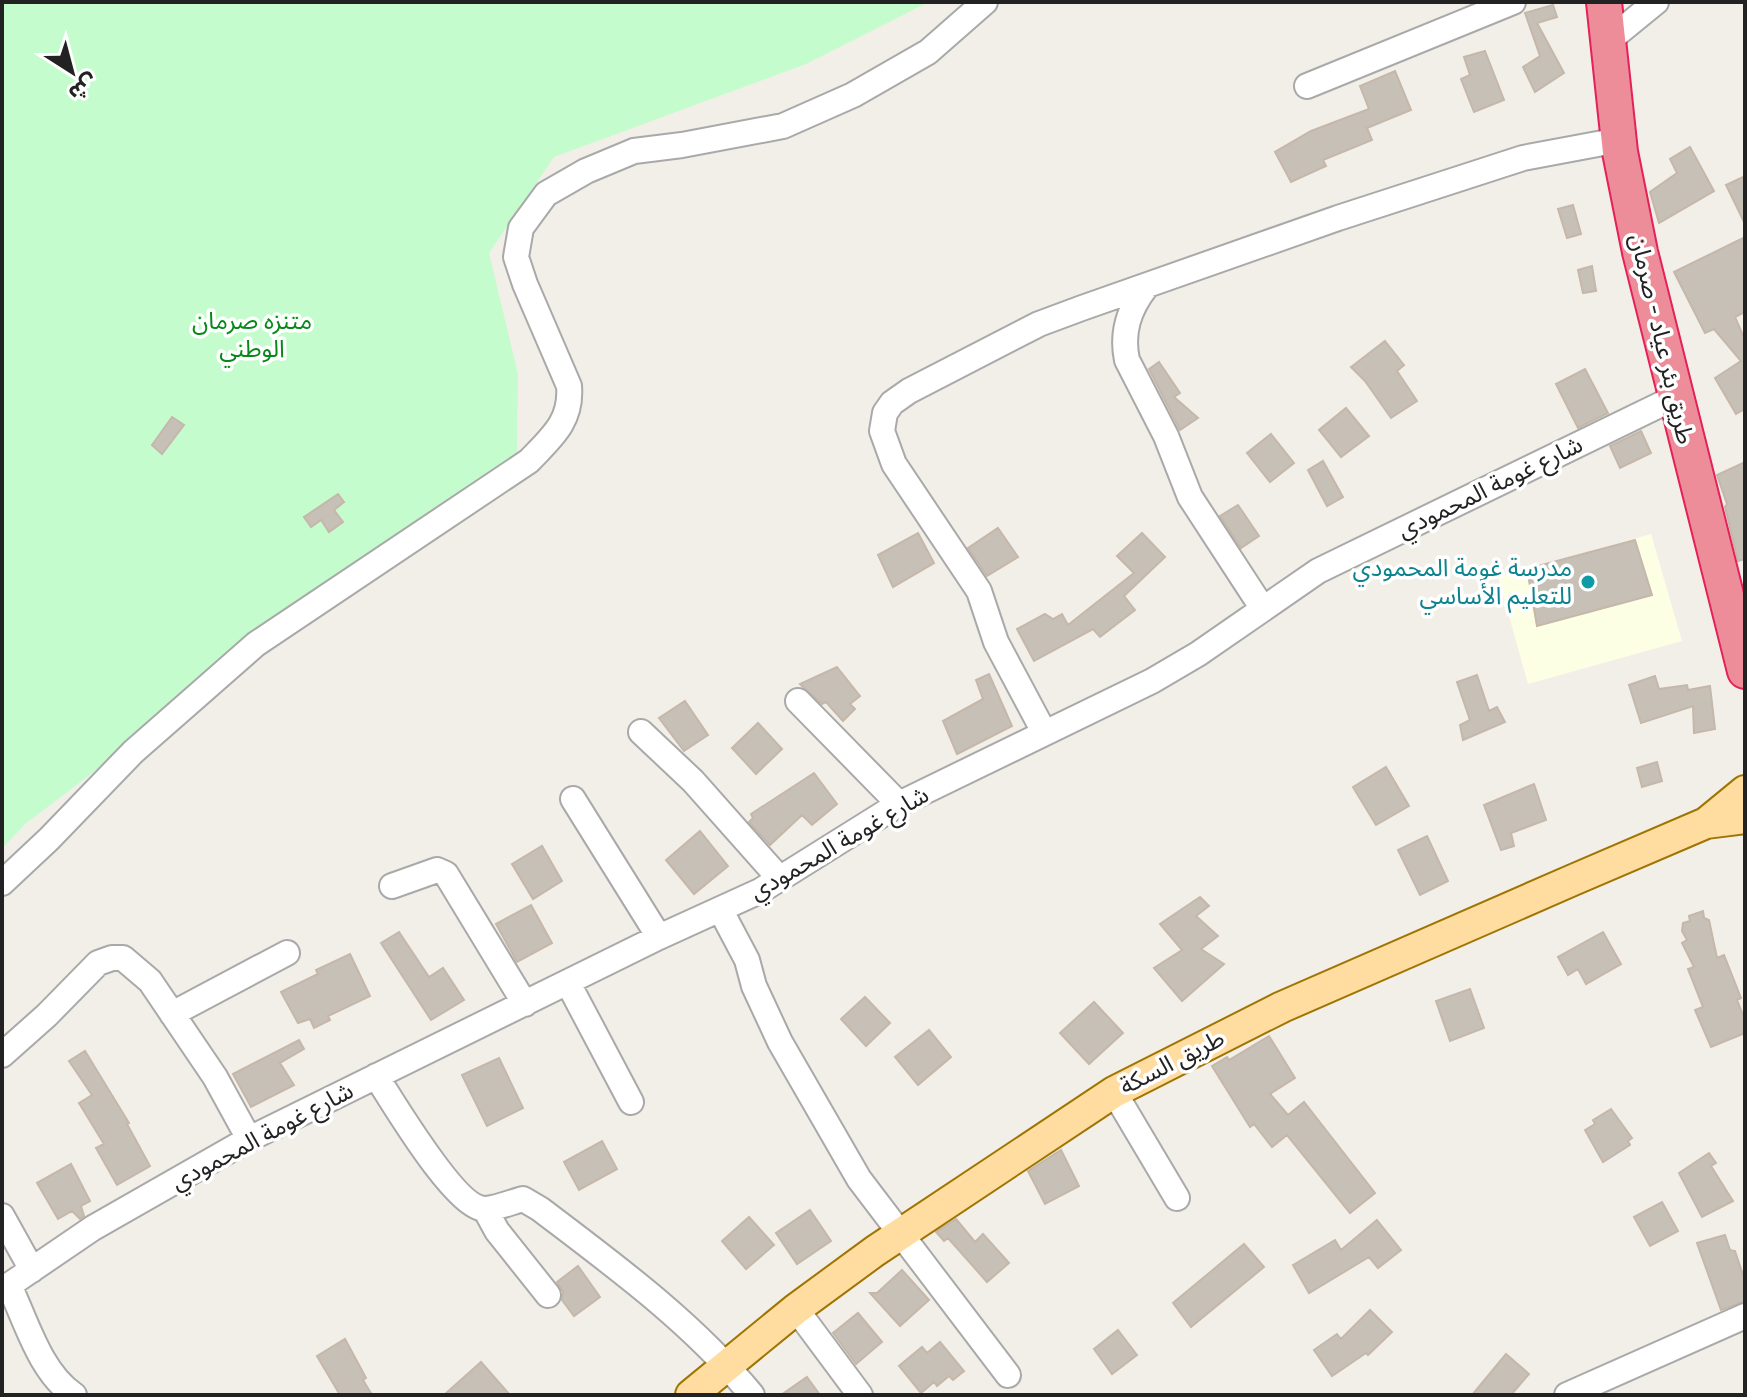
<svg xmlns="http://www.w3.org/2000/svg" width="1747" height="1397" font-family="Figtree,'Noto Sans Arabic',sans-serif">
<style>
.education{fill:#fdffe4}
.park{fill:#c5fccd}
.building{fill:#c7c0b7;stroke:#c5b7a9;stroke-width:2}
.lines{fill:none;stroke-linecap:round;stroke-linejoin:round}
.minor-casing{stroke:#a9a9a9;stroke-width:28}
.major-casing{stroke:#9f7400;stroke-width:34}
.highway-casing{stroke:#e42158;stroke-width:38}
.minor{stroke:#fff;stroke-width:24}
.major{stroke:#ffdca0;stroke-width:30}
.highway{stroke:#ec8d99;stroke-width:34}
.culture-dot{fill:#0f9aa8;stroke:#fff;stroke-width:3}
.labels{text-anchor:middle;stroke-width:7;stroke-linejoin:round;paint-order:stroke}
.park-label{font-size:24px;fill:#068919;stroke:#fff}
.street-label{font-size:24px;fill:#222;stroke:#fff}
.culture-label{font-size:24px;fill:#0d838f;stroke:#fff;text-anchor:end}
</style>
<rect width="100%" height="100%" fill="#f2efe8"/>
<!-- education -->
<path class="education" d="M 1651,534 L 1682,641 L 1528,684 L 1498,577 Z"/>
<!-- park -->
<path class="park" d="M 2,2 L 929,2 L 806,64 L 554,157 L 489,253 L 518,374 L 517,452 L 25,824 L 2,849 Z"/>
<!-- building -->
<path class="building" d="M 1553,5 L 1557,17 L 1537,23 L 1564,73 L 1535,92 L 1523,67 L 1540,56 L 1525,13 Z
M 1485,51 L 1504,100 L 1474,112 L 1461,79 L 1470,75 L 1464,57 Z
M 1395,71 L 1411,110 L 1367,128 L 1372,140 L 1323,160 L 1326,166 L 1291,182 L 1275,152 L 1311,131 L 1369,109 L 1360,86 Z
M 1690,147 L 1714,191 L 1659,223 L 1650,192 L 1677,173 L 1670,159 Z
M 1745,176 L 1745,224 L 1726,185 Z
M 1573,205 L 1581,234 L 1567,238 L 1558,209 Z
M 1745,237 L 1745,312 L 1735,317 L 1745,340 L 1745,409 L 1736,414 L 1715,378 L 1741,361 L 1714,329 L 1705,333 L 1674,272 Z
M 1592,266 L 1596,291 L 1583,293 L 1578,270 Z
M 1385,341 L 1404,365 L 1397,371 L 1417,401 L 1391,418 L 1365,381 L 1351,367 Z
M 1159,362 L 1180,393 L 1174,397 L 1198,418 L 1180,430 L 1149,369 Z
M 1585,369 L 1608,413 L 1578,428 L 1556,384 Z
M 1346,408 L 1369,436 L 1341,457 L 1319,430 Z
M 172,417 L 184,425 L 162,454 L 152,445 Z
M 1641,431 L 1651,453 L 1620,468 L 1610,446 Z
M 1271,434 L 1294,463 L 1270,482 L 1247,453 Z
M 1323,461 L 1343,497 L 1327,506 L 1308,470 Z
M 1745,462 L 1745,559 L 1738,561 L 1725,507 L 1727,504 L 1717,475 Z
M 338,494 L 344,502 L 334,510 L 343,522 L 329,532 L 321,520 L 311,527 L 304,517 Z
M 1238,505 L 1259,536 L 1241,548 L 1220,516 Z
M 998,528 L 1018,557 L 987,576 L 968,548 Z
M 918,533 L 934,563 L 893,587 L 878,555 Z
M 1142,533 L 1165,557 L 1124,596 L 1135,610 L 1100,637 L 1093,629 L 1034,661 L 1017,629 L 1045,614 L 1053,619 L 1062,614 L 1068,625 L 1134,573 L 1117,556 Z
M 1635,540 L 1652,595 L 1537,626 L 1527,569 Z
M 837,667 L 860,696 L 850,704 L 855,709 L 843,721 L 826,702 L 822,704 L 800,684 Z
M 989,674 L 1012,726 L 957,754 L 943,721 L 983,699 L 976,680 Z
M 1477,675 L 1489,711 L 1497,707 L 1505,722 L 1463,740 L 1460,725 L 1470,720 L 1457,682 Z
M 1655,676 L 1659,689 L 1687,685 L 1688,690 L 1710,686 L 1715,729 L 1694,733 L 1693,706 L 1641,723 L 1629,685 Z
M 685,701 L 708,735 L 684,751 L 659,718 Z
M 758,723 L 782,749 L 756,774 L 732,748 Z
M 1657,762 L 1662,781 L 1642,787 L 1637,768 Z
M 1386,767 L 1409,806 L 1376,825 L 1353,787 Z
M 814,773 L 837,804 L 812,825 L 802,815 L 770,845 L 749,822 L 753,818 L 751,814 Z
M 1534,784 L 1546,820 L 1511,833 L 1514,846 L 1501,850 L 1484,805 Z
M 700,831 L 728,866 L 694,894 L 666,860 Z
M 1427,836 L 1448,881 L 1420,895 L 1398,850 Z
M 542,846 L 562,881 L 533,899 L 512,864 Z
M 1200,897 L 1209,906 L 1196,916 L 1218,936 L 1201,949 L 1224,964 L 1182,1001 L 1154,968 L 1182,950 L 1160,924 Z
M 531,905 L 552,943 L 517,962 L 496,924 Z
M 1703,911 L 1704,918 L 1709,920 L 1717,958 L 1724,955 L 1741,998 L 1737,1000 L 1745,1020 L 1745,1033 L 1711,1047 L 1695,1010 L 1703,1007 L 1688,969 L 1694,967 L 1682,943 L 1687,940 L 1682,931 L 1683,923 L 1690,921 L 1689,916 Z
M 399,932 L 429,977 L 443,968 L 464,1000 L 431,1020 L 381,943 Z
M 1603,932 L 1621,964 L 1586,984 L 1578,969 L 1568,975 L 1558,957 Z
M 350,954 L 370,996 L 328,1016 L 330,1020 L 314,1028 L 310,1019 L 298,1023 L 281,992 L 318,974 L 316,970 Z
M 1470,989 L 1484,1028 L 1450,1041 L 1436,1001 Z
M 865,997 L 890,1023 L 866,1046 L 841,1019 Z
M 1094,1002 L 1123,1033 L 1089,1064 L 1060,1033 Z
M 929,1030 L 951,1057 L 918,1085 L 895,1057 Z
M 1269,1036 L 1295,1078 L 1270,1094 L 1288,1115 L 1304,1102 L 1375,1193 L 1350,1213 L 1287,1135 L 1272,1147 L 1254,1124 L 1250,1127 L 1212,1066 L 1227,1057 L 1229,1060 Z
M 299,1040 L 304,1049 L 280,1063 L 294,1085 L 251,1107 L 233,1074 Z
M 85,1051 L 129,1123 L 127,1124 L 150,1166 L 117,1185 L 96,1148 L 104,1144 L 79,1103 L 92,1095 L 69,1061 Z
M 499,1058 L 523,1108 L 487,1126 L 462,1075 Z
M 1611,1109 L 1632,1138 L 1628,1141 L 1630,1145 L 1603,1162 L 1585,1130 L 1595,1124 L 1593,1120 Z
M 602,1141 L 617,1169 L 579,1190 L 564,1162 Z
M 1061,1150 L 1079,1186 L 1045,1204 L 1028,1171 Z
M 1709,1153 L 1716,1163 L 1711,1166 L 1733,1201 L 1702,1217 L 1679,1173 Z
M 71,1164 L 90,1201 L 81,1206 L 84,1216 L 80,1219 L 72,1211 L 58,1219 L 37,1183 Z
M 1662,1202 L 1678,1231 L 1650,1246 L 1634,1217 Z
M 810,1210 L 831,1241 L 797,1264 L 776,1233 Z
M 749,1217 L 774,1245 L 746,1269 L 722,1241 Z
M 956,1219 L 975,1242 L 983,1234 L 1009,1263 L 987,1282 L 948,1238 L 944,1241 L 936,1232 Z
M 1377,1220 L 1401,1250 L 1378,1268 L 1369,1257 L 1309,1293 L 1293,1265 L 1335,1240 L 1341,1250 Z
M 1725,1235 L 1730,1250 L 1735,1251 L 1745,1281 L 1745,1301 L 1721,1310 L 1697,1243 Z
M 1244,1244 L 1264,1267 L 1191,1327 L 1173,1303 Z
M 578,1266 L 600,1297 L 574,1316 L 562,1300 L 563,1292 L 557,1282 Z
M 902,1270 L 929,1300 L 900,1326 L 870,1293 L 877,1293 Z
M 1370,1310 L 1392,1332 L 1368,1355 L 1366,1353 L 1332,1376 L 1314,1350 L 1337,1334 L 1341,1339 Z
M 858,1313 L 882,1342 L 856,1364 L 833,1333 Z
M 1118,1330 L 1137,1355 L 1112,1374 L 1094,1349 Z
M 345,1339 L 366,1378 L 363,1380 L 372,1395 L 340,1395 L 317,1356 Z
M 940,1342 L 964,1371 L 953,1380 L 949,1376 L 937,1386 L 934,1382 L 921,1393 L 899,1366 L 922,1347 L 927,1353 Z
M 1506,1354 L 1529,1374 L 1511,1395 L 1472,1395 Z
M 481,1362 L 510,1395 L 444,1395 Z
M 807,1377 L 820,1395 L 781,1395 Z"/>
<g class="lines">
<!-- minor casing -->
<g class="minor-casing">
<path id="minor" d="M 1607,42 L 1656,2
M 1307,86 L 1513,2
M 1146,287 C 1129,309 1121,332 1127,360 L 1166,436 L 1190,497 L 1263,609
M 798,701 L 899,804
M 641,732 L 693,781 L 780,879
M 1044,732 L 996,642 L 979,591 L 894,464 L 882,431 L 885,413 L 892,403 L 909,391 L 1039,324 L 1082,308 L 1338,218 L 1523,158 L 1619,140
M 573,799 L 659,937
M 2,883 L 49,839 L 133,752 L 256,644 L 529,461 C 552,437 572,421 569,386 L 525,284 L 516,257 L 521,228 L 546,194 L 586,171 L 634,151 L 682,145 L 783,126 L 853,95 L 928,52 L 985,2
M 392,886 L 437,870 L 446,874 L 525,1004
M 720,909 L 747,960 L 754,986 L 780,1042 L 859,1179 L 1008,1375
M 568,983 L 631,1102
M 172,1014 L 287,953
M 2,1055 L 47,1015 L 98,963 L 112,958 L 123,958 L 150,981 L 215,1077 L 249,1139
M 376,1076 C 393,1102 456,1210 486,1209 C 497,1208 512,1202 523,1199 L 540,1209 C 615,1266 692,1322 752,1395
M 1114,1092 L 1177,1198
M 485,1209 L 497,1231 L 548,1295
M 2,1216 L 32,1270
M 9,1285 C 26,1321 40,1372 74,1395
M 2,1290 L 93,1228 L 249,1139 L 659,937 L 760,891 L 899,804 L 1152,681 L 1198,654 L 1318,571 L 1676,397
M 796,1309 L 860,1395
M 1567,1395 L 1745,1316"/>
</g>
<!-- major casing -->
<g class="major-casing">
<path id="major" d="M 1706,823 L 1745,791
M 691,1395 L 796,1309 L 875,1251 L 1114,1092 L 1282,1007 L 1573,880 L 1706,823 L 1745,818"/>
</g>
<!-- highway casing -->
<g class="highway-casing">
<path id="highway" d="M 1604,2 L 1620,152 L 1640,252 L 1745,671"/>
</g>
<!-- minor -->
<use href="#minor" class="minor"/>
<!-- major -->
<use href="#major" class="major"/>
<!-- highway -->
<use href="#highway" class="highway"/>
</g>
<!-- markers -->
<circle class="culture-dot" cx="1588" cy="582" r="8"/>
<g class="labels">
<!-- park labels -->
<g class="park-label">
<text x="252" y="329">متنزه صرمان<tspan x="252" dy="28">الوطني</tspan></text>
</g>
<!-- street labels -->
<g class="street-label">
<text transform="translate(1662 339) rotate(77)" y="8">طريق بئر عياد - صرمان</text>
<text transform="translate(1490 487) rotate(-26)" y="8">شارع غومة المحمودي</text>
<text transform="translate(839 843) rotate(-30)" y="8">شارع غومة المحمودي</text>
<text transform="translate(1172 1062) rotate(-27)" y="8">طريق السكة</text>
<text transform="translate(262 1136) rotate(-28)" y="8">شارع غومة المحمودي</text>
</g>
<!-- culture labels -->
<g class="culture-label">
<text x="1572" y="576">مدرسة غومة المحمودي<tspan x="1572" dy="28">للتعليم الأساسي</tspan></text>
</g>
</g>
<!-- border -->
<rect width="1747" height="1397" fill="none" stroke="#222222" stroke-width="8"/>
<!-- north arrow -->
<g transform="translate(72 72) rotate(144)" stroke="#ffffff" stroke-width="6" paint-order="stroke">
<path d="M0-6L14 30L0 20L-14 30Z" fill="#222222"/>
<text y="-12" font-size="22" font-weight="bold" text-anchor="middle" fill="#222222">ش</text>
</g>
</svg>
